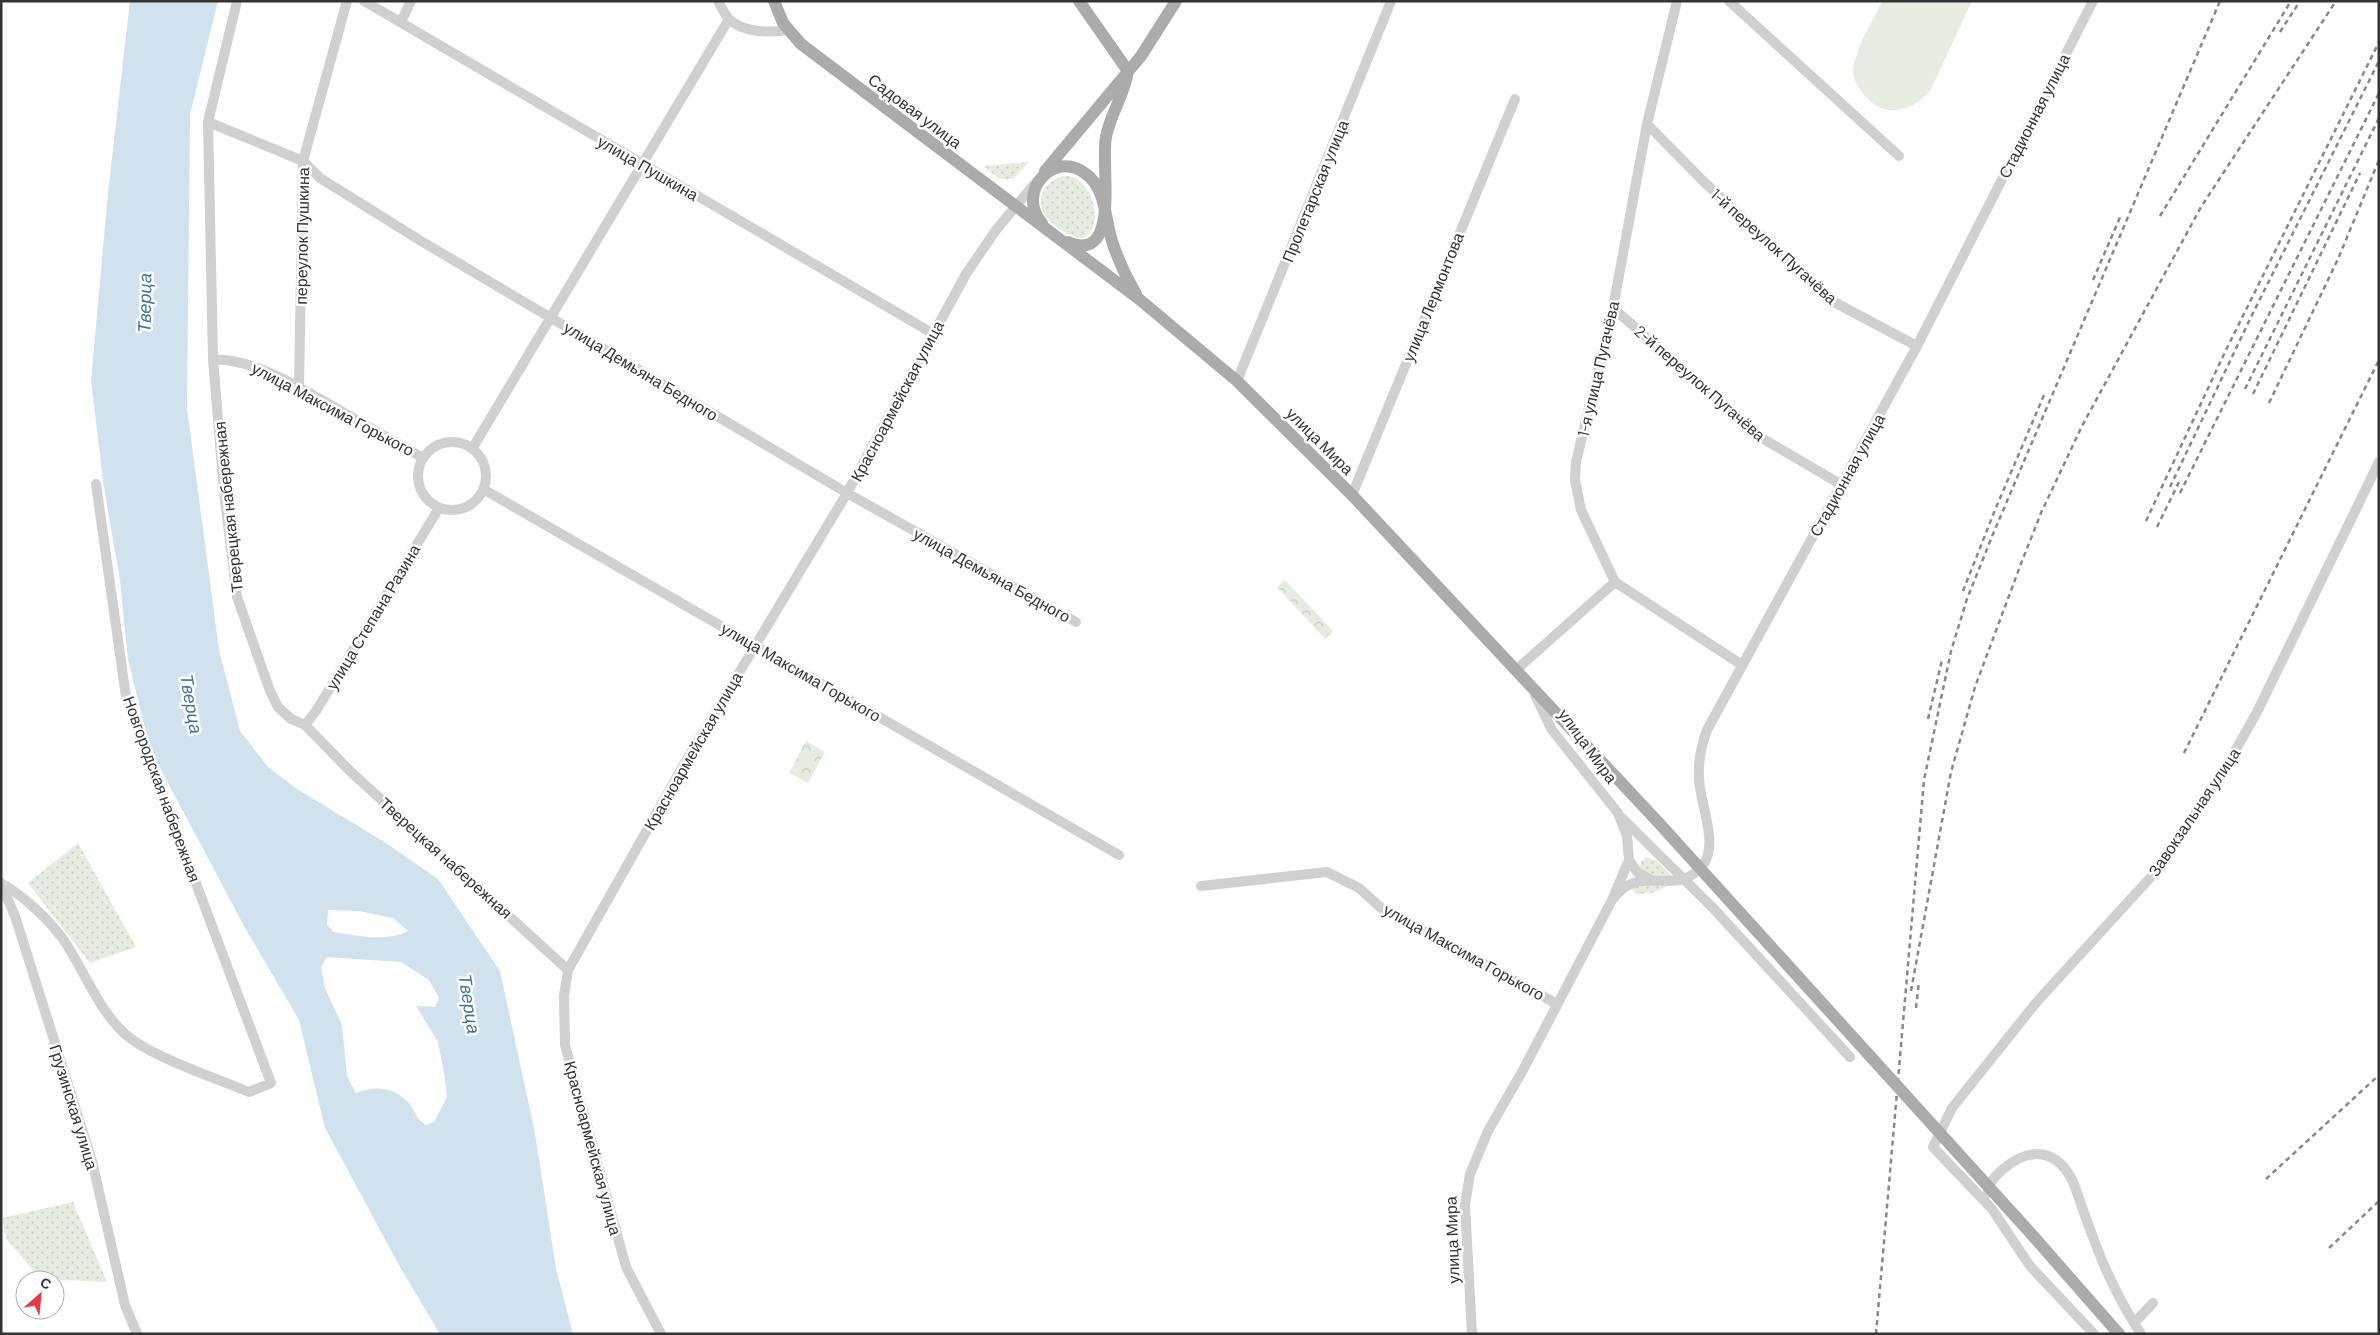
<svg xmlns="http://www.w3.org/2000/svg" width="2380" height="1335" font-family="Barlow,sans-serif">
<style>
.grass{fill:url(#grass-dots)}
.park{fill:url(#park-crowns)}
.pitch{fill:#e6ecdf}
.water{fill:#cfe2ee;fill-rule:evenodd}
.lines{fill:none;stroke-linecap:round;stroke-linejoin:round}
.minor{stroke:#d0d0d0;stroke-width:10}
.major{stroke:#ababab;stroke-width:12}
.rail{stroke:#888;stroke-width:2.5;stroke-dasharray:5 4;stroke-linecap:butt}
.major-bridge{stroke:#ababab;stroke-width:12}
.labels{text-anchor:middle;stroke-width:5;stroke-linejoin:round;paint-order:stroke}
.street-label{font-size:16px;fill:#333;stroke:#fff}
.water-label{font-size:18px;font-style:italic;fill:#3f7597;stroke:#fff}
</style>
<defs>
<pattern id="grass-dots" width="8" height="8" patternUnits="userSpaceOnUse" patternTransform="scale(1.25)"><rect width="8" height="8" fill="#e6ecdf"/><path d="M2 2h.1M6 6h.1" fill="none" stroke="#c6cbc0" stroke-width="1.8" stroke-linecap="round"/></pattern>
<pattern id="park-crowns" width="20" height="18" patternUnits="userSpaceOnUse" patternTransform="scale(1.25)"><rect width="20" height="18" fill="#e6ecdf"/><path d="M2 6a3 3 0 1 1 6 0M12 15a3 3 0 1 1 6 0" fill="none" stroke="#c6cbc0"/></pattern>
</defs>
<rect width="100%" height="100%" fill="#fff"/>
<!-- grass -->
<path class="grass" d="M 1029,162 L 1013,179 L 1000,179 L 983,166 Z
M 1066,176 C 1093,176 1106,228 1083,238 C 1069,238 1047,222 1042,209 C 1036,194 1051,177 1066,176 Z
M 78,843 L 136,947 L 90,963 L 28,883 Z
M 1646,858 L 1656,860 L 1675,879 L 1675,883 L 1652,893 L 1636,894 L 1632,889 L 1632,885 L 1642,861 Z
M 73,1202 L 107,1282 L 41,1279 L 7,1240 L 2,1218 Z"/>
<!-- park -->
<path class="park" d="M 1285,580 L 1333,631 L 1325,639 L 1277,587 Z
M 806,741 L 825,752 L 808,783 L 789,773 Z"/>
<!-- pitch -->
<path class="pitch" d="M 1882,1 L 1972,1 L 1931,89 C 1913,113 1881,120 1862,92 C 1858,87 1853,79 1853,72 C 1854,50 1873,21 1882,1 Z"/>
<!-- water -->
<path class="water" d="M 130,1 L 218,1 L 190,114 L 187,408 L 219,650 L 240,731 L 268,767 L 297,789 L 386,843 L 438,879 L 500,971 L 535,1133 L 556,1269 L 573,1334 L 440,1334 L 400,1267 L 325,1128 L 299,1020 L 244,926 L 150,749 L 128,659 L 120,580 L 104,488 L 91,381 L 108,193 ZM 328,910 L 359,911 L 393,918 L 408,931 C 387,942 357,936 334,932 L 327,925 ZM 327,957 L 401,962 L 429,980 L 439,998 L 435,1007 L 416,1006 L 438,1042 L 445,1078 L 447,1097 L 434,1122 L 426,1125 C 413,1116 415,1109 407,1101 C 391,1086 375,1086 356,1093 L 347,1076 L 342,1025 L 325,988 L 321,967 Z"/>
<g class="lines">
<!-- minor -->
<path class="minor" d="M 237,1 L 208,122 L 213,359 L 224,492 L 237,597 L 270,691 L 278,707 L 291,719 L 305,725 L 351,772 L 568,970
M 364,1 L 932,333
M 718,1 C 721,6 724,13 728,18 C 742,33 770,33 788,30
M 1677,1 L 1647,124 L 1613,308 L 1576,462 L 1575,480 L 1581,510 L 1615,582 L 1742,665
M 1729,1 L 1899,156
M 401,22 L 411,1
M 208,122 L 303,161 L 320,178 L 421,241 L 847,493 L 1076,622
M 1647,124 L 1703,181 L 1832,301 L 1917,346
M 1613,308 L 1760,437 L 1842,485
M 213,359 C 258,360 298,387 336,408 C 365,425 394,441 423,458
M 1237,381 L 1391,1
M 299,387 L 303,161 L 347,1
M418 476a34 34 0 1 1 68 0a34 34 0 1 1-68 0Z
M 472,449 L 729,19
M 483,489 L 1119,855
M 1352,495 L 1515,99
M 1516,670 L 1615,582
M 305,725 L 316,711 L 439,508
M 1622,818 L 1713,908 L 1850,1057
M 1629,860 L 1637,872 L 1649,879
M 1,883 C 24,896 47,918 63,939 C 84,970 97,1008 125,1034 C 151,1057 216,1078 249,1092 L 271,1083 L 126,697 L 96,484
M 1,884 L 15,916 L 92,1161 L 125,1305 L 137,1334
M 1201,886 L 1327,872 L 1359,888 L 1380,907 L 1557,1004
M 1612,900 C 1641,860 1675,900 1703,865 C 1719,844 1700,804 1699,779 C 1698,762 1701,746 1707,730 L 1917,346 L 2093,1
M 1988,1193 C 1988,1185 1995,1176 2002,1170 C 2029,1146 2058,1148 2074,1184 C 2093,1239 2108,1284 2141,1334
M 2134,1323 L 2153,1303
M 661,1334 L 626,1267 L 565,1045 L 564,996 L 568,970 L 686,761 L 847,493 L 966,274 L 996,230 L 1037,181
M 1472,1334 L 1465,1205 L 1470,1174 L 1488,1131 L 1523,1070 L 1612,900 L 1629,860 L 1627,836 L 1618,813 L 1552,730 L 1535,695
M 2094,1334 L 2030,1266 L 1992,1209 L 1933,1147 L 1952,1108 L 2035,1004 L 2160,867 L 2226,767 L 2256,714 L 2379,462"/>
<!-- major -->
<path class="major" d="M 774,1 L 783,23 L 801,44 L 1139,299 L 1237,381 L 1352,495 L 1658,822
M 1079,1 L 1128,71
M 1045,171 L 1141,56 L 1176,1
M 1042,223 C 1015,193 1054,148 1086,174 C 1106,188 1105,220 1112,241 C 1118,260 1126,277 1136,294
M 1068,242 C 1122,265 1100,165 1106,137 C 1110,114 1125,94 1128,71
M 2034,1237 L 2119,1334"/>
<!-- rail -->
<path class="rail" d="M 2280,32 L 2300,1
M 2160,216 L 2291,1
M 2093,280 L 2121,215
M 2245,389 L 2379,118
M 2253,394 L 2360,173
M 2269,403 L 2338,259 L 2379,160
M 2170,487 L 2251,317 L 2379,61
M 2180,493 L 2379,93
M 2146,521 L 2225,352 L 2379,42
M 2157,527 L 2179,482
M 1963,591 L 1995,510 L 2044,395
M 1928,719 L 1942,660
M 2184,753 L 2379,360
M 1911,991 L 1951,772 L 1975,687 L 2022,561 L 2041,513 L 2082,426 L 2201,207 L 2336,1
M 1916,1008 L 1919,981
M 2266,1179 L 2379,1075
M 2329,1248 L 2379,1201
M 1876,1334 L 1924,780 L 1951,651 L 1967,599 L 1993,534 L 2220,1"/>
<!-- major-bridge -->
<path class="major-bridge" d="M 1658,822 L 2034,1237"/>
</g>
<g class="labels">
<!-- street labels -->
<g class="street-label">
<text transform="translate(915 111) rotate(37)" y="6">Садовая улица</text>
<text transform="translate(2034 116) rotate(-63)" y="6">Стадионная улица</text>
<text transform="translate(648 168) rotate(30)" y="6">улица Пушкина</text>
<text transform="translate(1315 191) rotate(-68)" y="6">Пролетарская улица</text>
<text transform="translate(302 236) rotate(-89)" y="6">переулок Пушкина</text>
<text transform="translate(1774 246) rotate(42)" y="6">1-й переулок Пугачёва</text>
<text transform="translate(1433 297) rotate(-68)" y="6">улица Лермонтова</text>
<text transform="translate(1598 369) rotate(-77)" y="6">1-я улица Пугачёва</text>
<text transform="translate(641 371) rotate(31)" y="6">улица Демьяна Бедного</text>
<text transform="translate(1700 383) rotate(41)" y="6">2-й переулок Пугачёва</text>
<text transform="translate(897 401) rotate(-62)" y="6">Красноармейская улица</text>
<text transform="translate(333 409) rotate(28)" y="6">улица Максима Горького</text>
<text transform="translate(1320 441) rotate(45)" y="6">улица Мира</text>
<text transform="translate(1847 475) rotate(-61)" y="6">Стадионная улица</text>
<text transform="translate(228 507) rotate(-96)" y="6">Тверецкая набережная</text>
<text transform="translate(992 575) rotate(29)" y="6">улица Демьяна Бедного</text>
<text transform="translate(373 617) rotate(-59)" y="6">улица Степана Разина</text>
<text transform="translate(801 672) rotate(30)" y="6">улица Максима Горького</text>
<text transform="translate(1588 746) rotate(54)" y="6">улица Мира</text>
<text transform="translate(693 751) rotate(-60)" y="6">Красноармейская улица</text>
<text transform="translate(162 789) rotate(70)" y="6">Новгородская набережная</text>
<text transform="translate(2194 812) rotate(-56)" y="6">Завокзальная улица</text>
<text transform="translate(446 858) rotate(42)" y="6">Тверецкая набережная</text>
<text transform="translate(1464 952) rotate(29)" y="6">улица Максима Горького</text>
<text transform="translate(74 1107) rotate(73)" y="6">Грузинская улица</text>
<text transform="translate(593 1148) rotate(75)" y="6">Красноармейская улица</text>
<text transform="translate(1452 1240) rotate(-92)" y="6">улица Мира</text>
</g>
<!-- water labels -->
<g class="water-label">
<text transform="translate(145 303) rotate(-89)" y="6">Тверца</text>
<text transform="translate(191 704) rotate(80)" y="6">Тверца</text>
<text transform="translate(469 1004) rotate(81)" y="6">Тверца</text>
</g>
</g>
<!-- border -->
<rect width="2380" height="1335" fill="none" stroke="#333333" stroke-width="5"/>
<!-- north arrow -->
<g transform="translate(40 1295) rotate(27)"><circle r="24" fill="#ffffff" stroke="#adadad"/>
<path d="M0-4L9 19L0 12L-9 19Z" fill="#e63946"/>
<text y="-8" font-size="14" font-weight="bold" text-anchor="middle" fill="#333333">С</text>
</g>
</svg>
